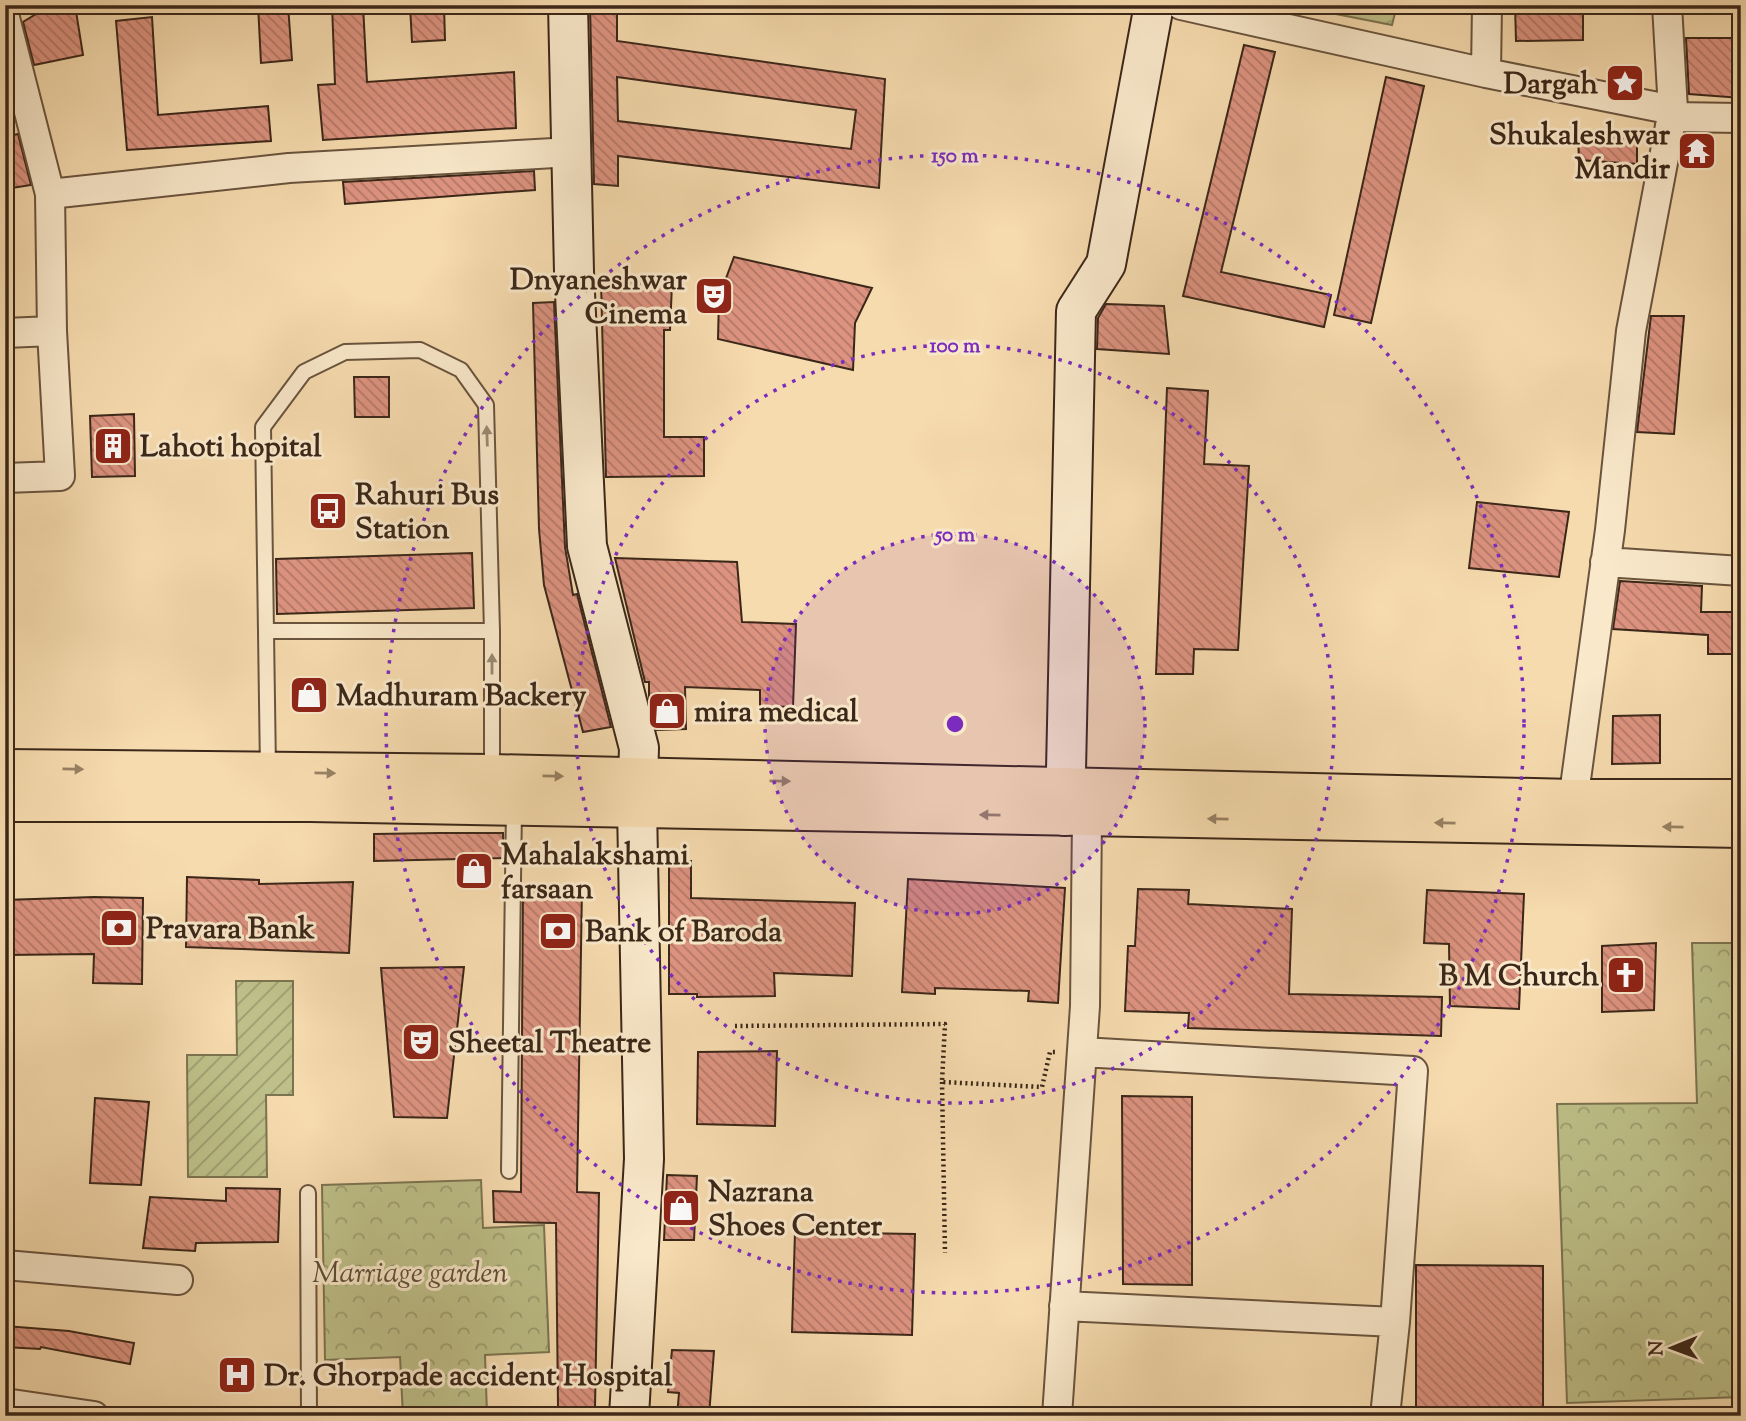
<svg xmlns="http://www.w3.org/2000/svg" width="1746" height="1421" font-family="'Sorts Mill Goudy',serif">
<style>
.park{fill:url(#park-crowns);stroke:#7c7451;stroke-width:2}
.garden{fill:url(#garden-furrows);stroke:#7c7451;stroke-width:2}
.building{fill:url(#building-back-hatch);stroke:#3b2719;stroke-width:2;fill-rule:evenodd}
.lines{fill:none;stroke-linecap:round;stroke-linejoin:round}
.lane-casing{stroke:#6a543e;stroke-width:18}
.street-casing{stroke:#6a543e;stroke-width:32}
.secondary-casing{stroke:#3b2719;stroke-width:42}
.highway-casing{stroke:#3b2719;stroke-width:42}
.path{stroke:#3b2719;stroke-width:4.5;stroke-dasharray:2 3.5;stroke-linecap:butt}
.lane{stroke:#f9e8ca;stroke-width:14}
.street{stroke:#f9e8ca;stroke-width:28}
.secondary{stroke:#f9e8ca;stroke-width:38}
.highway{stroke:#f6dbae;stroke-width:38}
.oneway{fill:#9a8872}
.oneway2{fill:#988164}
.ring{fill:none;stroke:#7b2cbf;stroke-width:3.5;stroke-dasharray:3.5 7}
.labels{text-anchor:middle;stroke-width:6;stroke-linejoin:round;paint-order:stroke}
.poi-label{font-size:30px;font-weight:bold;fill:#3b2719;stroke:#f9e8ca;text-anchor:start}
.park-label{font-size:30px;font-style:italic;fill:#5c4d35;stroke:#f9e8ca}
.centre{fill:#7b2cbf;stroke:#f9e8ca;stroke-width:3.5}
.ring-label{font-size:21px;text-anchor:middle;font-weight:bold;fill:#7b2cbf;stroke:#f9e8ca;stroke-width:6;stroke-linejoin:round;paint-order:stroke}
</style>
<defs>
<pattern id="park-crowns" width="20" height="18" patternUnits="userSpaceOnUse" patternTransform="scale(1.75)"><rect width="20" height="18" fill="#bec089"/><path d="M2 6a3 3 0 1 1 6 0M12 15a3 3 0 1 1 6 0" fill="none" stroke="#9c9c6f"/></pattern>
<pattern id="garden-furrows" width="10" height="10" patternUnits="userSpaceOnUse" patternTransform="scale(1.75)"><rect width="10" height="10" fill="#bec089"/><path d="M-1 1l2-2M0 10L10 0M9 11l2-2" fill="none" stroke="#9c9c6f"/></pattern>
<pattern id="building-back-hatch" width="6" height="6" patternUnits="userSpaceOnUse" patternTransform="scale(1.75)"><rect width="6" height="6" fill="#dd9380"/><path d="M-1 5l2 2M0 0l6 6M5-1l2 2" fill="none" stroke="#b47868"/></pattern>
</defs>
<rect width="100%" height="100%" fill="#f6dbae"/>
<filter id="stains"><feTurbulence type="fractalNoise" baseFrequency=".00286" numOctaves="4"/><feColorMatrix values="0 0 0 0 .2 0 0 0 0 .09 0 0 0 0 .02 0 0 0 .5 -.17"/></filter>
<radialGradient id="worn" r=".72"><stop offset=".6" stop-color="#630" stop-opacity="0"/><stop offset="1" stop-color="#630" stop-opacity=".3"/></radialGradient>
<!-- park -->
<path class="park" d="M 1290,5 L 1397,5 L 1392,25 Z
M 1692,943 L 1741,943 L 1741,1397 L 1567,1403 L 1557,1104 L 1697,1103 Z
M 481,1180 L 483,1228 L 544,1225 L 549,1352 L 485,1355 L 487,1414 L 403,1416 L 400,1357 L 325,1360 L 322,1185 Z"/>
<!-- garden -->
<path class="garden" d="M 236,981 L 293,981 L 293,1095 L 266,1095 L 267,1177 L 188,1177 L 187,1055 L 237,1055 Z"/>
<!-- building -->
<path class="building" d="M 51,5 L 75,5 L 83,55 L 34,65 L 23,22 Z
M 258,5 L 288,5 L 292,60 L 261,63 Z
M 332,5 L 363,5 L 367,82 L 514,72 L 516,128 L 323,140 L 318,85 L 335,84 Z
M 410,5 L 444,5 L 445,40 L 412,42 Z
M 590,5 L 617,5 L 617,41 L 885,79 L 879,188 L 618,156 L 618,186 L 594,184 ZM 617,77 L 856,110 L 851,149 L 618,121 Z
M 1515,5 L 1583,5 L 1583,40 L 1516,41 Z
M 152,17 L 158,115 L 268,106 L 271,141 L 127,150 L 116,21 Z
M 1686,38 L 1741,38 L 1741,98 L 1689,94 Z
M 1244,45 L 1275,52 L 1221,272 L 1331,295 L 1324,327 L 1183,296 Z
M 1386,77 L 1424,86 L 1371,323 L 1334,315 Z
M 18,134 L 31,185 L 5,189 L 5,137 Z
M 1578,135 L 1637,139 L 1637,164 L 1579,160 Z
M 534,171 L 535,190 L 345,204 L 343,182 Z
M 734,257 L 872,288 L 855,323 L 853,370 L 718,339 L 719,297 Z
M 601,282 L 672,284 L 670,330 L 664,330 L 664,437 L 704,437 L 704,476 L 606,477 Z
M 554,302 L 565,547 L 573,595 L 577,594 L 611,727 L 583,732 L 544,585 L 539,529 L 533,303 Z
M 1106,304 L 1164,306 L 1169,354 L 1097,349 L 1098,318 Z
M 1651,316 L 1684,316 L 1674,434 L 1637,432 Z
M 354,377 L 389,377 L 389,417 L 355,417 Z
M 1167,388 L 1208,391 L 1204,464 L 1249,466 L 1238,650 L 1194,649 L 1193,674 L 1156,674 Z
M 134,414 L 135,476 L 92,477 L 90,416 Z
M 1477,502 L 1569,512 L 1559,577 L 1469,568 Z
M 472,553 L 474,608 L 277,614 L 276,559 Z
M 615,558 L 737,562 L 742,622 L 796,624 L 793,707 L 760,706 L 760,690 L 685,687 L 686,729 L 657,730 L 649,699 L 649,682 L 645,682 Z
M 1620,581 L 1702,586 L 1701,612 L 1741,612 L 1741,654 L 1708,654 L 1708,635 L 1613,629 Z
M 1660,715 L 1660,763 L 1612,764 L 1613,716 Z
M 439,833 L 503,833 L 504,858 L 374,861 L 374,834 Z
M 669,861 L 691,861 L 691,898 L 855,903 L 852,976 L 774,973 L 775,996 L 697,997 L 697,994 L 669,994 Z
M 187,877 L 259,880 L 259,884 L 353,882 L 349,953 L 186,947 Z
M 908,879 L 1065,888 L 1058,1003 L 1028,1001 L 1029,991 L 935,988 L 935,994 L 902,992 Z
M 523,887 L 582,888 L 577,1192 L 599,1193 L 595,1407 L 558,1407 L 556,1223 L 494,1222 L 493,1191 L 521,1192 Z
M 1138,889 L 1189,890 L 1188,904 L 1292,909 L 1289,994 L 1442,997 L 1441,1036 L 1188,1028 L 1189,1013 L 1125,1011 L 1128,946 L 1135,946 Z
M 1427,890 L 1524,894 L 1519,1009 L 1450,1006 L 1449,944 L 1424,943 Z
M 94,897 L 143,898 L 142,984 L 93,983 L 94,954 L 5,955 L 5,900 Z
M 1656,943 L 1654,1010 L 1602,1012 L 1602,946 Z
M 464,967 L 447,1118 L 394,1117 L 381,968 Z
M 777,1051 L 775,1126 L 697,1124 L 698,1052 Z
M 1122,1096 L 1192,1097 L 1192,1285 L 1123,1284 Z
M 95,1098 L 149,1102 L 141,1185 L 90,1183 Z
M 667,1175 L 697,1176 L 694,1240 L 664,1240 Z
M 226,1188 L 280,1189 L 278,1242 L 196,1243 L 195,1251 L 143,1248 L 150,1197 L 226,1201 Z
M 795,1232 L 915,1234 L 912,1335 L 792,1332 Z
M 1416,1265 L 1543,1266 L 1543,1413 L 1416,1409 Z
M 5,1326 L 69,1331 L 134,1343 L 130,1364 L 41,1347 L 40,1349 L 5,1347 Z
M 672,1350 L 714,1351 L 709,1416 L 677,1416 L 679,1393 L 668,1392 Z"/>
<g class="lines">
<!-- lane casing -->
<g class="lane-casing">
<path id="lane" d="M 266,631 L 492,631
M 268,769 L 263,427 L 304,372 L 345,352 L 420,350 L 461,370 L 486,405 L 492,631 L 492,772
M 509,1171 L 514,808
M 308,1193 L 309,1416"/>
</g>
<!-- street casing -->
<g class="street-casing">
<path id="street" d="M 1181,5 L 1486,73
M 1487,5 L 1486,73 L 1673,110 L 1667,5
M 5,18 L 50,194 L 52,331 L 60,476 L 5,478
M 1672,117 L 1741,118
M 50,194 L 289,168 L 572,152
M 5,333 L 52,331
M 1605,562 L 1741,571
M 1571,816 L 1610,530 L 1631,331 L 1673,110
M 5,1265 L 178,1280
M 1064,1306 L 1395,1322 L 1413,1071 L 1082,1052
M 5,1403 L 94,1416
M 1057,1416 L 1085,1006 L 1087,817
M 1385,1416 L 1395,1322"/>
</g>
<!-- secondary casing -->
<g class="secondary-casing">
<path id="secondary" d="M 568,5 L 574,272 L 587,546 L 639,748 L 637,808 L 644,1159 L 629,1416
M 1065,816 L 1076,311 L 1106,264 L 1154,5"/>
</g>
<!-- highway casing -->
<g class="highway-casing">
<path id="highway" d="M 5,769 L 492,774 L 1573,799 L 1741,799
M 5,802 L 310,802 L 1741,828"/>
</g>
<!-- path -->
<path class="path" d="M 735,1026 L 945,1024 L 942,1082 L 1042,1087 L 1050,1052 L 1056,1052
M 942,1082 L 945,1253"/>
<!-- lane -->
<use href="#lane" class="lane"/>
<!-- street -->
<use href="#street" class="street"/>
<!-- secondary -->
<use href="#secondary" class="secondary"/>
<!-- highway -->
<use href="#highway" class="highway"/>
</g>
<!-- one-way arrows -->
<defs><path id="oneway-solid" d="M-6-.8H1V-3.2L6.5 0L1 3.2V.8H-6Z" transform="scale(1.75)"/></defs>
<g class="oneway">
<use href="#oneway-solid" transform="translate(487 436) rotate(-92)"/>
<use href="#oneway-solid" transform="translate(492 664) rotate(-90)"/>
</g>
<g class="oneway2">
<use href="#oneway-solid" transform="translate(73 769) rotate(1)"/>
<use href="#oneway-solid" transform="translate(325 773) rotate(1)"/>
<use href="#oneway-solid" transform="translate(553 776) rotate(1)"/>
<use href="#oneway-solid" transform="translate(780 781) rotate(1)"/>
<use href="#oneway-solid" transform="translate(990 815) rotate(-179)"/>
<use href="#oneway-solid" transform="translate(1218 819) rotate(-179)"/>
<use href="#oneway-solid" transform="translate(1445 823) rotate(-179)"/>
<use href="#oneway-solid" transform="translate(1673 827) rotate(-179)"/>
</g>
<!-- distance rings -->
<circle cx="955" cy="724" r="190" fill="#7b2cbf" fill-opacity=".12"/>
<g class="ring">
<circle cx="955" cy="724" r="190"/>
<circle cx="955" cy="724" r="379"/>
<circle cx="955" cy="724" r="569"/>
</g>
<!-- icons -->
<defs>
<g id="sight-square" transform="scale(2.0125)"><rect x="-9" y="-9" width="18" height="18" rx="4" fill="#8f2418" stroke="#f9e8ca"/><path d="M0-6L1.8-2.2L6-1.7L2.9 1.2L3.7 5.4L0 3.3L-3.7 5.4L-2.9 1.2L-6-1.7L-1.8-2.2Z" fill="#fff"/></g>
<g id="temple-square" transform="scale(2.0125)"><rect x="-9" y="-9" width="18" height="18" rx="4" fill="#8f2418" stroke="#f9e8ca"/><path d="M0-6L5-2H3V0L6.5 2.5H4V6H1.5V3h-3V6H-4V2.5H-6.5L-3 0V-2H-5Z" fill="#fff"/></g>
<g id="theatre-square" transform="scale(2.0125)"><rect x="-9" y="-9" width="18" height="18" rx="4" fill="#8f2418" stroke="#f9e8ca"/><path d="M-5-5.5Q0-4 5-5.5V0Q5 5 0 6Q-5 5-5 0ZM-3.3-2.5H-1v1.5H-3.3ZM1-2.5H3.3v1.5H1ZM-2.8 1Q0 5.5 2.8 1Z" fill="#fff"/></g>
<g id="building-square" transform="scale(2.0125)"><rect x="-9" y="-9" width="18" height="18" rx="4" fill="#8f2418" stroke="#f9e8ca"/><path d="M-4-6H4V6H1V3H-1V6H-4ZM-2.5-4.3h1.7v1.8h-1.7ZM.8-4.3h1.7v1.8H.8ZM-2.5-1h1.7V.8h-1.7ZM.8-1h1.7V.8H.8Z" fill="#fff"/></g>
<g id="bus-square" transform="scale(2.0125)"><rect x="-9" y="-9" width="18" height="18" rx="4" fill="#8f2418" stroke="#f9e8ca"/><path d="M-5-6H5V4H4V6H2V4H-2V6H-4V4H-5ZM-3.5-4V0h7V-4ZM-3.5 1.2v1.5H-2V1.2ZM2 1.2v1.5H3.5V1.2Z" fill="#fff"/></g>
<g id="shop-square" transform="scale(2.0125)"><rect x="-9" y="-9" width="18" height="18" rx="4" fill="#8f2418" stroke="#f9e8ca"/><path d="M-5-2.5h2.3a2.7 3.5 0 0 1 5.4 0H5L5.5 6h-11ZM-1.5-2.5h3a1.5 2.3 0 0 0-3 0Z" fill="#fff"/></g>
<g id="bank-square" transform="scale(2.0125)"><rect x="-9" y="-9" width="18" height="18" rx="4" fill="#8f2418" stroke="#f9e8ca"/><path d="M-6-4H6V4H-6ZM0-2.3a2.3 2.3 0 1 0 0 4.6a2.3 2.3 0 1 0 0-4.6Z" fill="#fff"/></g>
<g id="church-square" transform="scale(2.0125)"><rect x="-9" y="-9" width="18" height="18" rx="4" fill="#8f2418" stroke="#f9e8ca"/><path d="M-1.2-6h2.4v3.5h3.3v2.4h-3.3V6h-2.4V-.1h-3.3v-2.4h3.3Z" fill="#fff"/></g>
<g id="hospital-square" transform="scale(2.0125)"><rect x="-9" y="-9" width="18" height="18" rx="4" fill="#8f2418" stroke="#f9e8ca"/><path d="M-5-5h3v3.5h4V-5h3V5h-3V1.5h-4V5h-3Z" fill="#fff"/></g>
</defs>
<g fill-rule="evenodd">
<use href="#sight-square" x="1625" y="83"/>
<use href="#temple-square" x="1697" y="151"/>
<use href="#theatre-square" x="714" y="296"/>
<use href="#building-square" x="113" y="446"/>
<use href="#bus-square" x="328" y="511"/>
<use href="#shop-square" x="309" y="695"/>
<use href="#shop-square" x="667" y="711"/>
<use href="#shop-square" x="474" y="871"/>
<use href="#bank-square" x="119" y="928"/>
<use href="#bank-square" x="558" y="931"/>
<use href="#church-square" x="1626" y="975"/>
<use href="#theatre-square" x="421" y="1042"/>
<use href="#shop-square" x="681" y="1208"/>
<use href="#hospital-square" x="237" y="1375"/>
</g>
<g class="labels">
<!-- poi labels -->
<g class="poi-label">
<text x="1598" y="93" text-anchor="end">Dargah</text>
<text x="1670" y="144" text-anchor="end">Shukaleshwar<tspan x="1670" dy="34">Mandir</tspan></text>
<text x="687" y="289" text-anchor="end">Dnyaneshwar<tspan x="687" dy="34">Cinema</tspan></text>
<text x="140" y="456">Lahoti hopital</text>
<text x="355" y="504">Rahuri Bus<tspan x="355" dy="34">Station</tspan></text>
<text x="336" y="705">Madhuram Backery</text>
<text x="694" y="721">mira medical</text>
<text x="501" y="864">Mahalakshami<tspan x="501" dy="34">farsaan</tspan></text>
<text x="146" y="938">Pravara Bank</text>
<text x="585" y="941">Bank of Baroda</text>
<text x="1599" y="985" text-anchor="end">B M Church</text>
<text x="448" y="1052">Sheetal Theatre</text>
<text x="708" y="1201">Nazrana<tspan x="708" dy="34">Shoes Center</tspan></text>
<text x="264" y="1385">Dr. Ghorpade accident Hospital</text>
</g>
<!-- park labels -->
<g class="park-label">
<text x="410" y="1282">Marriage garden</text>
</g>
</g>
<circle cx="955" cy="724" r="10" class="centre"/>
<g class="ring-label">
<text x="955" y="162">150 m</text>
<text x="955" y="352">100 m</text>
<text x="955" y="541">50 m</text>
</g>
<!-- margin -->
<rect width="1746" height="1421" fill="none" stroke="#f6dbae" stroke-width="28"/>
<rect x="7" y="7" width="1732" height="1407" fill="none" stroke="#3b2719" stroke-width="3.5"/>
<rect x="14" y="14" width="1718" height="1393" fill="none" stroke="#3b2719" stroke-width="2"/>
<!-- north arrow -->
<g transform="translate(1672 1348) rotate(269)" stroke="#f9e8ca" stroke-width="5" paint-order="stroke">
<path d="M0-5L12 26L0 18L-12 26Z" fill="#3b2719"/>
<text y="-10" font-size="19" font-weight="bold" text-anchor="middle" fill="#3b2719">N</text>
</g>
<rect width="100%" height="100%" filter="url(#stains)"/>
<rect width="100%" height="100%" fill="url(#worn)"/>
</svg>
